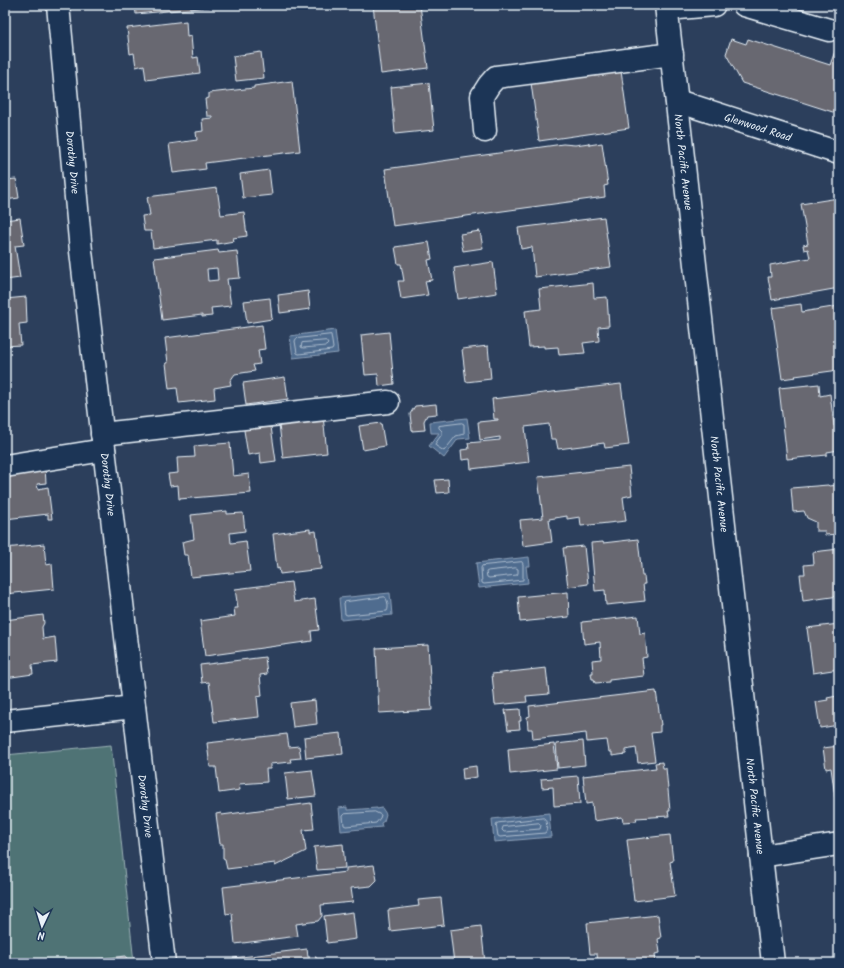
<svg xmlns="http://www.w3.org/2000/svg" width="844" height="968" font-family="Kalam,sans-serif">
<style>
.green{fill:#4f7375;stroke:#9cb2b6}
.water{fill:#506c8f;stroke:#8da1b9}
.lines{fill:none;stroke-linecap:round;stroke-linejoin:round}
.shore{stroke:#abbcce;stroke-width:1}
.building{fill:#686771;stroke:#e8f1f8;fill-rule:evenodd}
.minor-casing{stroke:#e8f1f8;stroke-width:25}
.minor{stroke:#1d3557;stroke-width:22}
.labels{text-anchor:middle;stroke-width:3.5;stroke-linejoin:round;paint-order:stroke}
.street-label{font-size:11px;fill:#e8f1f8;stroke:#1d3557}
</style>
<rect width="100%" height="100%" fill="#2c3f5c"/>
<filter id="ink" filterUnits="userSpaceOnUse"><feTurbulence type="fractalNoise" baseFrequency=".025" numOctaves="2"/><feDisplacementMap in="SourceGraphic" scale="8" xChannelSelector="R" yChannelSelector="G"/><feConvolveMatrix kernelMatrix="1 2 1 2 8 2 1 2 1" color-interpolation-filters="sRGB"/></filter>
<g filter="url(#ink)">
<!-- green -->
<path class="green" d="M 111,745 L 134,963 L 5,963 L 5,755 Z"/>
<!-- water -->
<path class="water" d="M 335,330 L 338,353 L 293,358 L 290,336 Z
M 467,418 L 470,438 L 458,439 L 444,458 L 429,446 L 439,433 L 431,433 L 430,422 Z
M 529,557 L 530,566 L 526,566 L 528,583 L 479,588 L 476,563 Z
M 390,593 L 392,615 L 341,620 L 339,598 Z
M 347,807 L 347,810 L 377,808 L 377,809 L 382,808 L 386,814 L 384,821 L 381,823 L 382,827 L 341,831 L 339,808 Z
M 549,813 L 551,837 L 494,842 L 492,819 Z"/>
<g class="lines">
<!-- shore -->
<path class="shore" d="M 331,335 L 333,348 L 332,350 L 299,354 L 297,353 L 295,341 L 296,339 Z
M 326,341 L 328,344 L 326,346 L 303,348 L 301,347 L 302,343 Z
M 462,423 L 464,424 L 464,434 L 456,436 L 444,451 L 436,446 L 435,444 L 442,434 L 442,431 L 439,428 L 439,426 Z
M 522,562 L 523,564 L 523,580 L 484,584 L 482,583 L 481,568 L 482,566 Z
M 516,568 L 518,569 L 518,573 L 517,575 L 489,578 L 487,577 L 486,572 L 488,571 Z
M 385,597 C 388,600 389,608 387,611 L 347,615 L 345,614 L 344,603 L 345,602 Z
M 375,812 L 381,815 L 380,818 L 376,823 L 346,826 L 344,825 L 343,816 L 345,814 Z
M 544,818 C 547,820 548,830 545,833 L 500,837 L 498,836 L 496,824 L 498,823 Z
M 539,823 L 541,825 L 540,829 L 504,832 L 502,830 L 503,827 Z"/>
</g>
<!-- building -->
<path class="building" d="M 135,5 L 231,5 L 136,14 Z
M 373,5 L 420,5 L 428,68 L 381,74 Z
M 186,21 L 187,37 L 191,36 L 193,58 L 198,57 L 200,73 L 146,80 L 144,65 L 136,67 L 134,53 L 130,54 L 127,28 Z
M 731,39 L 746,44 L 748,39 L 830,65 L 839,40 L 839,114 L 742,83 L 726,54 Z
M 261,52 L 264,78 L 236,81 L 233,56 Z
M 621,71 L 629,128 L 539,141 L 531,83 Z
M 292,81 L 300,151 L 205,163 L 206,169 L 173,173 L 169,144 L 197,140 L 196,132 L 203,131 L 202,119 L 212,118 L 212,116 L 207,116 L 205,99 L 209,98 L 209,93 L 254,88 L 254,86 Z
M 429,83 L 434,130 L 395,134 L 391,87 Z
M 589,143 L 589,145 L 602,143 L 608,185 L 604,186 L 605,197 L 393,226 L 385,169 L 563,144 L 575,145 Z
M 5,169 L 6,180 L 16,179 L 19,198 L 5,200 Z
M 269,170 L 272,195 L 243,198 L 240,174 Z
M 217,188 L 221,215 L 244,212 L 247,236 L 233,238 L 234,241 L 217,244 L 217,240 L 153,248 L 151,231 L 144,231 L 142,216 L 150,215 L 147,197 Z
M 838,198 L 839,288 L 772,300 L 768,277 L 771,277 L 770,265 L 810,258 L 808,249 L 804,250 L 803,245 L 808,244 L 801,204 Z
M 604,217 L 611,267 L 535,277 L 532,247 L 521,249 L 518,228 Z
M 20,218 L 24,245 L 15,246 L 20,278 L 5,280 L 5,220 Z
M 480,231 L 483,248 L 463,251 L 460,234 Z
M 429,242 L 432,259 L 428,260 L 432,280 L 425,281 L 428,295 L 401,299 L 398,281 L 404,281 L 401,264 L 398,264 L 395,247 Z
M 218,250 L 219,253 L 237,251 L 240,278 L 227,279 L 231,306 L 211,308 L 212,316 L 202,317 L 202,315 L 162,320 L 154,258 ZM 217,268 L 218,280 L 208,281 L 207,269 Z
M 493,262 L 497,293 L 458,299 L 454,268 Z
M 593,283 L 594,298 L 607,297 L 609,326 L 598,327 L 599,341 L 583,343 L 585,353 L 559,355 L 558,347 L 544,348 L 544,346 L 529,347 L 525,311 L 541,309 L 539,289 Z
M 308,291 L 310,309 L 280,313 L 278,295 Z
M 26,297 L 27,323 L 19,324 L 21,345 L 5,346 L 5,299 Z
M 270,298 L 272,319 L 247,323 L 244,301 Z
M 801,304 L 802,312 L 839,306 L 839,370 L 795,376 L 796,377 L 782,379 L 772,308 Z
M 262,325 L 265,349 L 258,350 L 260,364 L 253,365 L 255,371 L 235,374 L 230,381 L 231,385 L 214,388 L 215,399 L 179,403 L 177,388 L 169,389 L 166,363 L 168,363 L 165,338 Z
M 389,332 L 394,384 L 379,386 L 378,374 L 365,375 L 361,335 Z
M 488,346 L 491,379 L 466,382 L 462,349 Z
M 285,377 L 288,399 L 246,405 L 243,383 Z
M 621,384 L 629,445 L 605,448 L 604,443 L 558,449 L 556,439 L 551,439 L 549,424 L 525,427 L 529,462 L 471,469 L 470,459 L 462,460 L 461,450 L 469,449 L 468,443 L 500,440 L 500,437 L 480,440 L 478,422 L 498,420 L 498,419 L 494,419 L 492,399 Z
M 819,384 L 820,396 L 830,394 L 834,426 L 839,425 L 839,450 L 827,452 L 827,455 L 787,459 L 779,388 Z
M 436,404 L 437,414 L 427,415 L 424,421 L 425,430 L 412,431 L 410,414 L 415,406 Z
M 323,416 L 327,453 L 283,458 L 279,424 Z
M 270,420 L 276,461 L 261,463 L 260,453 L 248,455 L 243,424 Z
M 381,423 L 385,446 L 363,450 L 359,426 Z
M 230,443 L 233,476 L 249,474 L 251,493 L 179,499 L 178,485 L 170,486 L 168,474 L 178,473 L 177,458 L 195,457 L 194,446 Z
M 45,467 L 46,483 L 37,484 L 38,489 L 48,487 L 52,519 L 48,519 L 48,514 L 5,519 L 5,472 Z
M 629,467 L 632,495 L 623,497 L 626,521 L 581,526 L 580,517 L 567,519 L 567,516 L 549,519 L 552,542 L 523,546 L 520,520 L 543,518 L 538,477 Z
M 448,479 L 449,492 L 437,493 L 435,480 Z
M 828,485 L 829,486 L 839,485 L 839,534 L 825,535 L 825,531 L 816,531 L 816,522 L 807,518 L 804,511 L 793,512 L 791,488 Z
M 227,511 L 227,514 L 243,513 L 245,531 L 230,533 L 231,543 L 246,541 L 250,571 L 191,577 L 188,555 L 184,555 L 182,542 L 194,539 L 191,515 Z
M 310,529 L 310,532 L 316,531 L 321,569 L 280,574 L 279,568 L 277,569 L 273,534 Z
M 638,539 L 642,576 L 644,576 L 645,584 L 643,584 L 645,601 L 606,605 L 605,590 L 595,591 L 591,543 L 603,542 L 603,543 Z
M 44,544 L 46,565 L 52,564 L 54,589 L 5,594 L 5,548 Z
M 584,546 L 588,584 L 568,587 L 563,548 Z
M 839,549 L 839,596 L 803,601 L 800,574 L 805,574 L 804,565 L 814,564 L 813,552 Z
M 291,582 L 294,602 L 315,599 L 319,630 L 311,631 L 312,641 L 205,656 L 200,621 L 235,616 L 234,608 L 238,608 L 235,589 Z
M 568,592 L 569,617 L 520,622 L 518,597 Z
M 43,615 L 44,623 L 42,627 L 43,639 L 55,637 L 57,662 L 32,665 L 33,674 L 5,678 L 5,620 Z
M 638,616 L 640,634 L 645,633 L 647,657 L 642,658 L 644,676 L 609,680 L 609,682 L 595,683 L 594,679 L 592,679 L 591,673 L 593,673 L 592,660 L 601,659 L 600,642 L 584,644 L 582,622 Z
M 839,624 L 839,669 L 813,673 L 807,628 Z
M 428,645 L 432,710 L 379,713 L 376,648 Z
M 265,657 L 267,674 L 260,675 L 262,696 L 257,697 L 259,717 L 214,722 L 209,682 L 202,683 L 200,665 Z
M 546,668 L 549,694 L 526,696 L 527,702 L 495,705 L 492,674 Z
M 656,691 L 661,725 L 660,725 L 660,732 L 651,733 L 655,761 L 638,763 L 636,748 L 626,750 L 626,754 L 612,756 L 612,752 L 609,752 L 607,740 L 587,742 L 586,733 L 533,739 L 532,729 L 528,729 L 527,717 L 530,716 L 529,706 Z
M 837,696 L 837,699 L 839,698 L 839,725 L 820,728 L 816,702 L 828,700 L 827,698 Z
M 315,700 L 317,724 L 293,727 L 290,703 Z
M 520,709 L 521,721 L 519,721 L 520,729 L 508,730 L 505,710 Z
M 341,733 L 343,754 L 306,758 L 304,737 Z
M 287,734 L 289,747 L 299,746 L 301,758 L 290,759 L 291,762 L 270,764 L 270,769 L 266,769 L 267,782 L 239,784 L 240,790 L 219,793 L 216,767 L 210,767 L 207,743 Z
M 583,741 L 585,765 L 558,768 L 556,744 Z
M 554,744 L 557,769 L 510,774 L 508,749 Z
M 839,746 L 839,797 L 835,797 L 831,768 L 826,769 L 823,748 Z
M 662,762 L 663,768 L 666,768 L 670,811 L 668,811 L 669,816 L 636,818 L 637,821 L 623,822 L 622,817 L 594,821 L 592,803 L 586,804 L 583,776 L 656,768 L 655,763 Z
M 476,766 L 477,777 L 463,779 L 462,768 Z
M 312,770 L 316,796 L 288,799 L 285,773 Z
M 578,776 L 580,804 L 554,806 L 553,787 L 542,788 L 541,779 Z
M 311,803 L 314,829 L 303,830 L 306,851 L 275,866 L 275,863 L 227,869 L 225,860 L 223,859 L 223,844 L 220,844 L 216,814 L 221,813 L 222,815 Z
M 670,835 L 673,861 L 670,862 L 675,896 L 634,901 L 627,840 Z
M 343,844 L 345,868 L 317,870 L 314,847 Z
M 374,865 L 377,880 L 371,886 L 351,888 L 353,902 L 321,905 L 322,916 L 318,921 L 296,924 L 298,936 L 235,944 L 232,913 L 226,914 L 223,887 L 346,872 L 346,868 Z
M 441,898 L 444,925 L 390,931 L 388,910 L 419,906 L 418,900 Z
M 839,906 L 839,923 L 837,907 Z
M 353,912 L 356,939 L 327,943 L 324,916 Z
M 658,915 L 661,938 L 658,939 L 660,953 L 655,954 L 656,963 L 598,963 L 597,954 L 590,954 L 587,923 Z
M 481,926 L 485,963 L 454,963 L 450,930 Z
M 307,949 L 308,957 L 316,957 L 317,963 L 233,963 L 233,958 Z
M 126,956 L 127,963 L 64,963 Z"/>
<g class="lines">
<!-- minor casing -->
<g class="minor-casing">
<g id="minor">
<path id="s1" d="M 58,5 L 81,251 L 164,963"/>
<path id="s2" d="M 666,5 L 773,963"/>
<path d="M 744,5 L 829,30"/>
<path d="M 667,9 L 714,5"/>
<path id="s3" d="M 677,101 L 839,153"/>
<path d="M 485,131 L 482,96 L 489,85 L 496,77 L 672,54"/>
<path d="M 102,434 L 388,402"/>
<path d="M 5,466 L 104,450"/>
<path d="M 5,721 L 134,707"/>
<path d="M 761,856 L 839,844"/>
</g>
</g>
<!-- minor -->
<use href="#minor" class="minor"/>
</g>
</g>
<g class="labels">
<!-- street labels -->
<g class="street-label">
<text dy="4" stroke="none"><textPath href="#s3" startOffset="85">Glenwood Road</textPath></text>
<text dy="4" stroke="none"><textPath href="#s1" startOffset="158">Dorothy Drive</textPath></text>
<text dy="4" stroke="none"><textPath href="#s2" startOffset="158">North Pacific Avenue</textPath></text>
<text dy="4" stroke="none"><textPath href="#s1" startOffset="482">Dorothy Drive</textPath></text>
<text dy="4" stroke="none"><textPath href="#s2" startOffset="482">North Pacific Avenue</textPath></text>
<text dy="4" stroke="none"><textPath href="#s1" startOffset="806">Dorothy Drive</textPath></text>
<text dy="4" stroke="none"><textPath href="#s2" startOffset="806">North Pacific Avenue</textPath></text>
</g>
</g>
<!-- margin -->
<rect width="844" height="968" fill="none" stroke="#1d3557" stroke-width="20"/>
<rect x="10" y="10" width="824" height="948" fill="none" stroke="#e8f1f8" stroke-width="1.5" filter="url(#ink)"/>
<!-- north arrow -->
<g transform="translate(42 926) rotate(184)" stroke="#1d3557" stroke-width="3" paint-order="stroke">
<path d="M0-3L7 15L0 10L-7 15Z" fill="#e8f1f8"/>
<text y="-6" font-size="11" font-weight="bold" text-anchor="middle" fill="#e8f1f8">N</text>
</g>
</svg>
